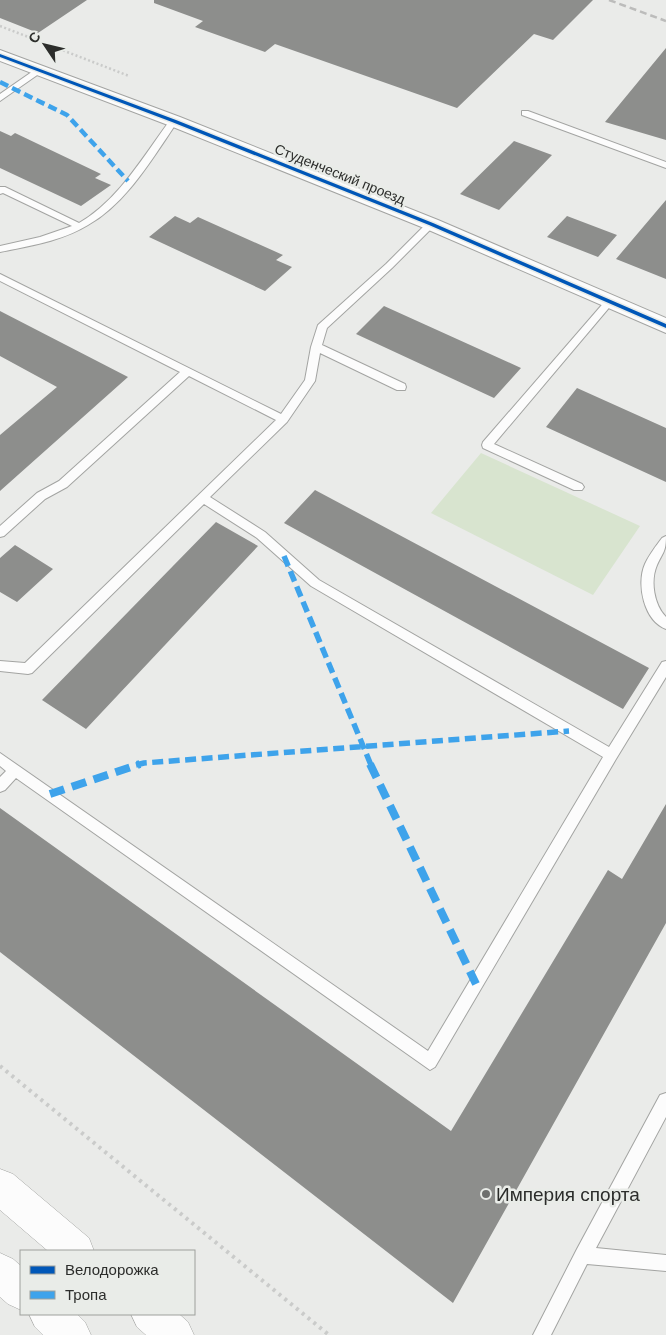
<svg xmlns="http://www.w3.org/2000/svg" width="666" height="1335" font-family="Arial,sans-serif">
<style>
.green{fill:#d8e4cf}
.building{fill:#8d8e8c}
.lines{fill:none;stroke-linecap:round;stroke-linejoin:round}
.service-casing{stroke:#a3a4a2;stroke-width:2}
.minor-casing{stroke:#a3a4a2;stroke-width:2}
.trunk-casing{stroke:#a3a4a2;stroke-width:1}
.path-far1{stroke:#cacbca;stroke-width:2.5;stroke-dasharray:2 2.5;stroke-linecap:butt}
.path{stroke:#cacbca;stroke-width:4;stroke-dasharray:3 4.5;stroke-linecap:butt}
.service{fill:#fcfcfc;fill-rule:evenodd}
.minor{fill:#fcfcfc;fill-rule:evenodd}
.trunk{fill:#fcfcfc;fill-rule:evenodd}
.rail{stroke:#bcbcbb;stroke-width:2.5;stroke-dasharray:7 4;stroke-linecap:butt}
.quiet-far2{stroke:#3ea3eb;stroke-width:4.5;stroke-dasharray:9 4.5;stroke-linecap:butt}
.quiet-far1{stroke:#3ea3eb;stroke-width:5.5;stroke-dasharray:11 5.5;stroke-linecap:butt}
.quiet{stroke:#3ea3eb;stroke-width:8;stroke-dasharray:15 8;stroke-linecap:butt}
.cycleway-casing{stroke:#e9ece8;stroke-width:3}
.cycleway{fill:#0057b8;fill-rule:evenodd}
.poi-dot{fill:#6e706e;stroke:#e9ece8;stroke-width:2}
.labels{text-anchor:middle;stroke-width:5;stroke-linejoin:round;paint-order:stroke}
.far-street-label{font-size:14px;fill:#2c2d2b;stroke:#e9ece8}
.near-poi-label{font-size:19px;fill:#2c2d2b;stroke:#e9ece8;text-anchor:start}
</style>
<rect width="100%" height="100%" fill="#eaebe9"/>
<!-- green -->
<path class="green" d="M 481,453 L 640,526 L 593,595 L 431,513 Z"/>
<!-- building -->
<path class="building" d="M 0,0 L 87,0 L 38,33 L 0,18 Z
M 154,0 L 593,0 L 553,40 L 534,34 L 457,108 L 275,44 L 265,52 L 195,27 L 203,21 L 154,3 Z
M 666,48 L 666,140 L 605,122 Z
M 0,131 L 11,136 L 15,133 L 101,174 L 95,178 L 111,185 L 81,206 L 0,168 Z
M 514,141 L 552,155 L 499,210 L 460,194 Z
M 666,200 L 666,279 L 616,259 Z
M 175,216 L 190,223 L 198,217 L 283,255 L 276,260 L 292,267 L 265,291 L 149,237 Z
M 567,216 L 617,235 L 598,257 L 547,237 Z
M 384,306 L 521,368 L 494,398 L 356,334 Z
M 0,311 L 128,377 L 0,491 L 0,435 L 57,387 L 0,356 Z
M 577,388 L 666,428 L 666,482 L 546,427 Z
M 315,490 L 649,668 L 623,709 L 284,523 Z
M 216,522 L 258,546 L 86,729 L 42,700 Z
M 15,545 L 53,569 L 17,602 L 0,592 L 0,558 Z
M 666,804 L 666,923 L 453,1303 L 0,952 L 0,808 L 451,1131 L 608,870 L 622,879 Z"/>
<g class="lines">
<!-- service casing -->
<g class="service-casing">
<path id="service" d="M 36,69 L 43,71 L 0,101 L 0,94 Z
M 522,111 L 528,111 L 666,162 L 666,168 L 522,115 Z
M 174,118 L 178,121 C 153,157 127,203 88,225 C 62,241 29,246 0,252 L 0,246 L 40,237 L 72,226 L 3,193 L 0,194 L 0,187 L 5,187 L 79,223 C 119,200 144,155 171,119 Z
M 431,221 L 436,224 L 392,268 L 327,328 L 322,345 L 405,384 L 406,387 L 405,390 L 397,390 L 320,353 L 315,381 L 287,422 L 210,497 L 265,532 L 319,580 L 609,747 L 662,662 L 666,661 L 666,677 L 616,759 L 435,1067 L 430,1070 L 16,778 L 5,790 L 0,792 L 0,777 L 6,771 L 0,766 L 0,753 L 428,1051 L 603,757 L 311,586 L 257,538 L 204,504 L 32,673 L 28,674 L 0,671 L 0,661 L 25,663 L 276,420 L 189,376 L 67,487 L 45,499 L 4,536 L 0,537 L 0,526 L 37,493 L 59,481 L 180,372 L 0,281 L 0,274 L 281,414 L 305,380 L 311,347 L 318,325 L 386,264 L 428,222 Z
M 610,298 L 613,299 L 613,303 L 494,444 L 582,484 L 584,487 L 582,490 L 574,490 L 483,448 L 482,445 L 483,442 L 607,299 Z
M 666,536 C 666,552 663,552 657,565 C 650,581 654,605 666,617 L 666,629 C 644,621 636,584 645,564 C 649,555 656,546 662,538 Z
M 666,1093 L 666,1117 L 596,1248 L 666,1255 L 666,1271 L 587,1264 L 551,1335 L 533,1335 L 577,1249 L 660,1095 Z"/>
</g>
<!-- minor casing -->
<g class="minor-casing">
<path id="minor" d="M 0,50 L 180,117 L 438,220 L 666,318 L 666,333 L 424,228 L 168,125 L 0,61 Z"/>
</g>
<!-- trunk casing -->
<g class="trunk-casing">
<path id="trunk" d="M 0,1169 L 13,1174 L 89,1238 L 94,1251 L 48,1251 L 0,1210 Z
M 0,1253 L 13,1259 L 21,1266 L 21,1310 L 8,1304 L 0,1297 Z
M 29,1314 L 77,1314 L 85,1322 L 91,1335 L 43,1335 L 35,1327 Z
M 131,1314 L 179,1314 L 188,1322 L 194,1335 L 146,1335 L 137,1327 Z"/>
</g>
<!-- path-far1 -->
<path class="path-far1" d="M 0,26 L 129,76"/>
<!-- path -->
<path class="path" d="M 0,1066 L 329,1335"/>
<!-- service -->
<use href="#service" class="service"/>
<!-- minor -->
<use href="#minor" class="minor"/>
<!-- trunk -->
<use href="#trunk" class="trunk"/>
<!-- rail -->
<path class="rail" d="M 609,0 L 666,21"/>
<!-- quiet-far2 -->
<path class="quiet-far2" d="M 0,82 L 67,115 L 128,181"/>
<!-- quiet-far1 -->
<path class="quiet-far1" d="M 284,556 L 371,765
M 136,765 L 144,763 L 569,731"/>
<!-- quiet -->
<path class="quiet" d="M 370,764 L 476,984
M 50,794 L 140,764"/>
<!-- cycleway casing -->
<g class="cycleway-casing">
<path id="cycleway" d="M 0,54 L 176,120 L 433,223 L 666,324 L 666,328 L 429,225 L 172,122 L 0,57 Z"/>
</g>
<!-- cycleway -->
<use href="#cycleway" class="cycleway"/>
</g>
<!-- markers -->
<circle class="poi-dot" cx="486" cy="1194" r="5"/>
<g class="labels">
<!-- far-street labels -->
<g class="far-street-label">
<text transform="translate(340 174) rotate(22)" y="5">Студенческий проезд</text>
</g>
<!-- near-poi labels -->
<g class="near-poi-label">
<text x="496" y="1201">Империя спорта</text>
</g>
</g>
<!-- legend -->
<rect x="20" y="1250" width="175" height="65" fill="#e9ece8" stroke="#9da09c"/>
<rect x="30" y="1266" width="25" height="8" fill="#0057b8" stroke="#9da09c"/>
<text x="65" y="1275" font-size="15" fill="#2c2d2b">Велодорожка</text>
<rect x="30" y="1291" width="25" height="8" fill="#3ea3eb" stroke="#9da09c"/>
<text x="65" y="1300" font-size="15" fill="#2c2d2b">Тропа</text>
<!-- north arrow -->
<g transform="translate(45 45) rotate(305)" stroke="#e9ece8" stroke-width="4" paint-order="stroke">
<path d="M0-4L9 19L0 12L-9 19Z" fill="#2c2d2b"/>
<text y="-8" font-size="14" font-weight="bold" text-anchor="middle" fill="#2c2d2b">С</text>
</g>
</svg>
